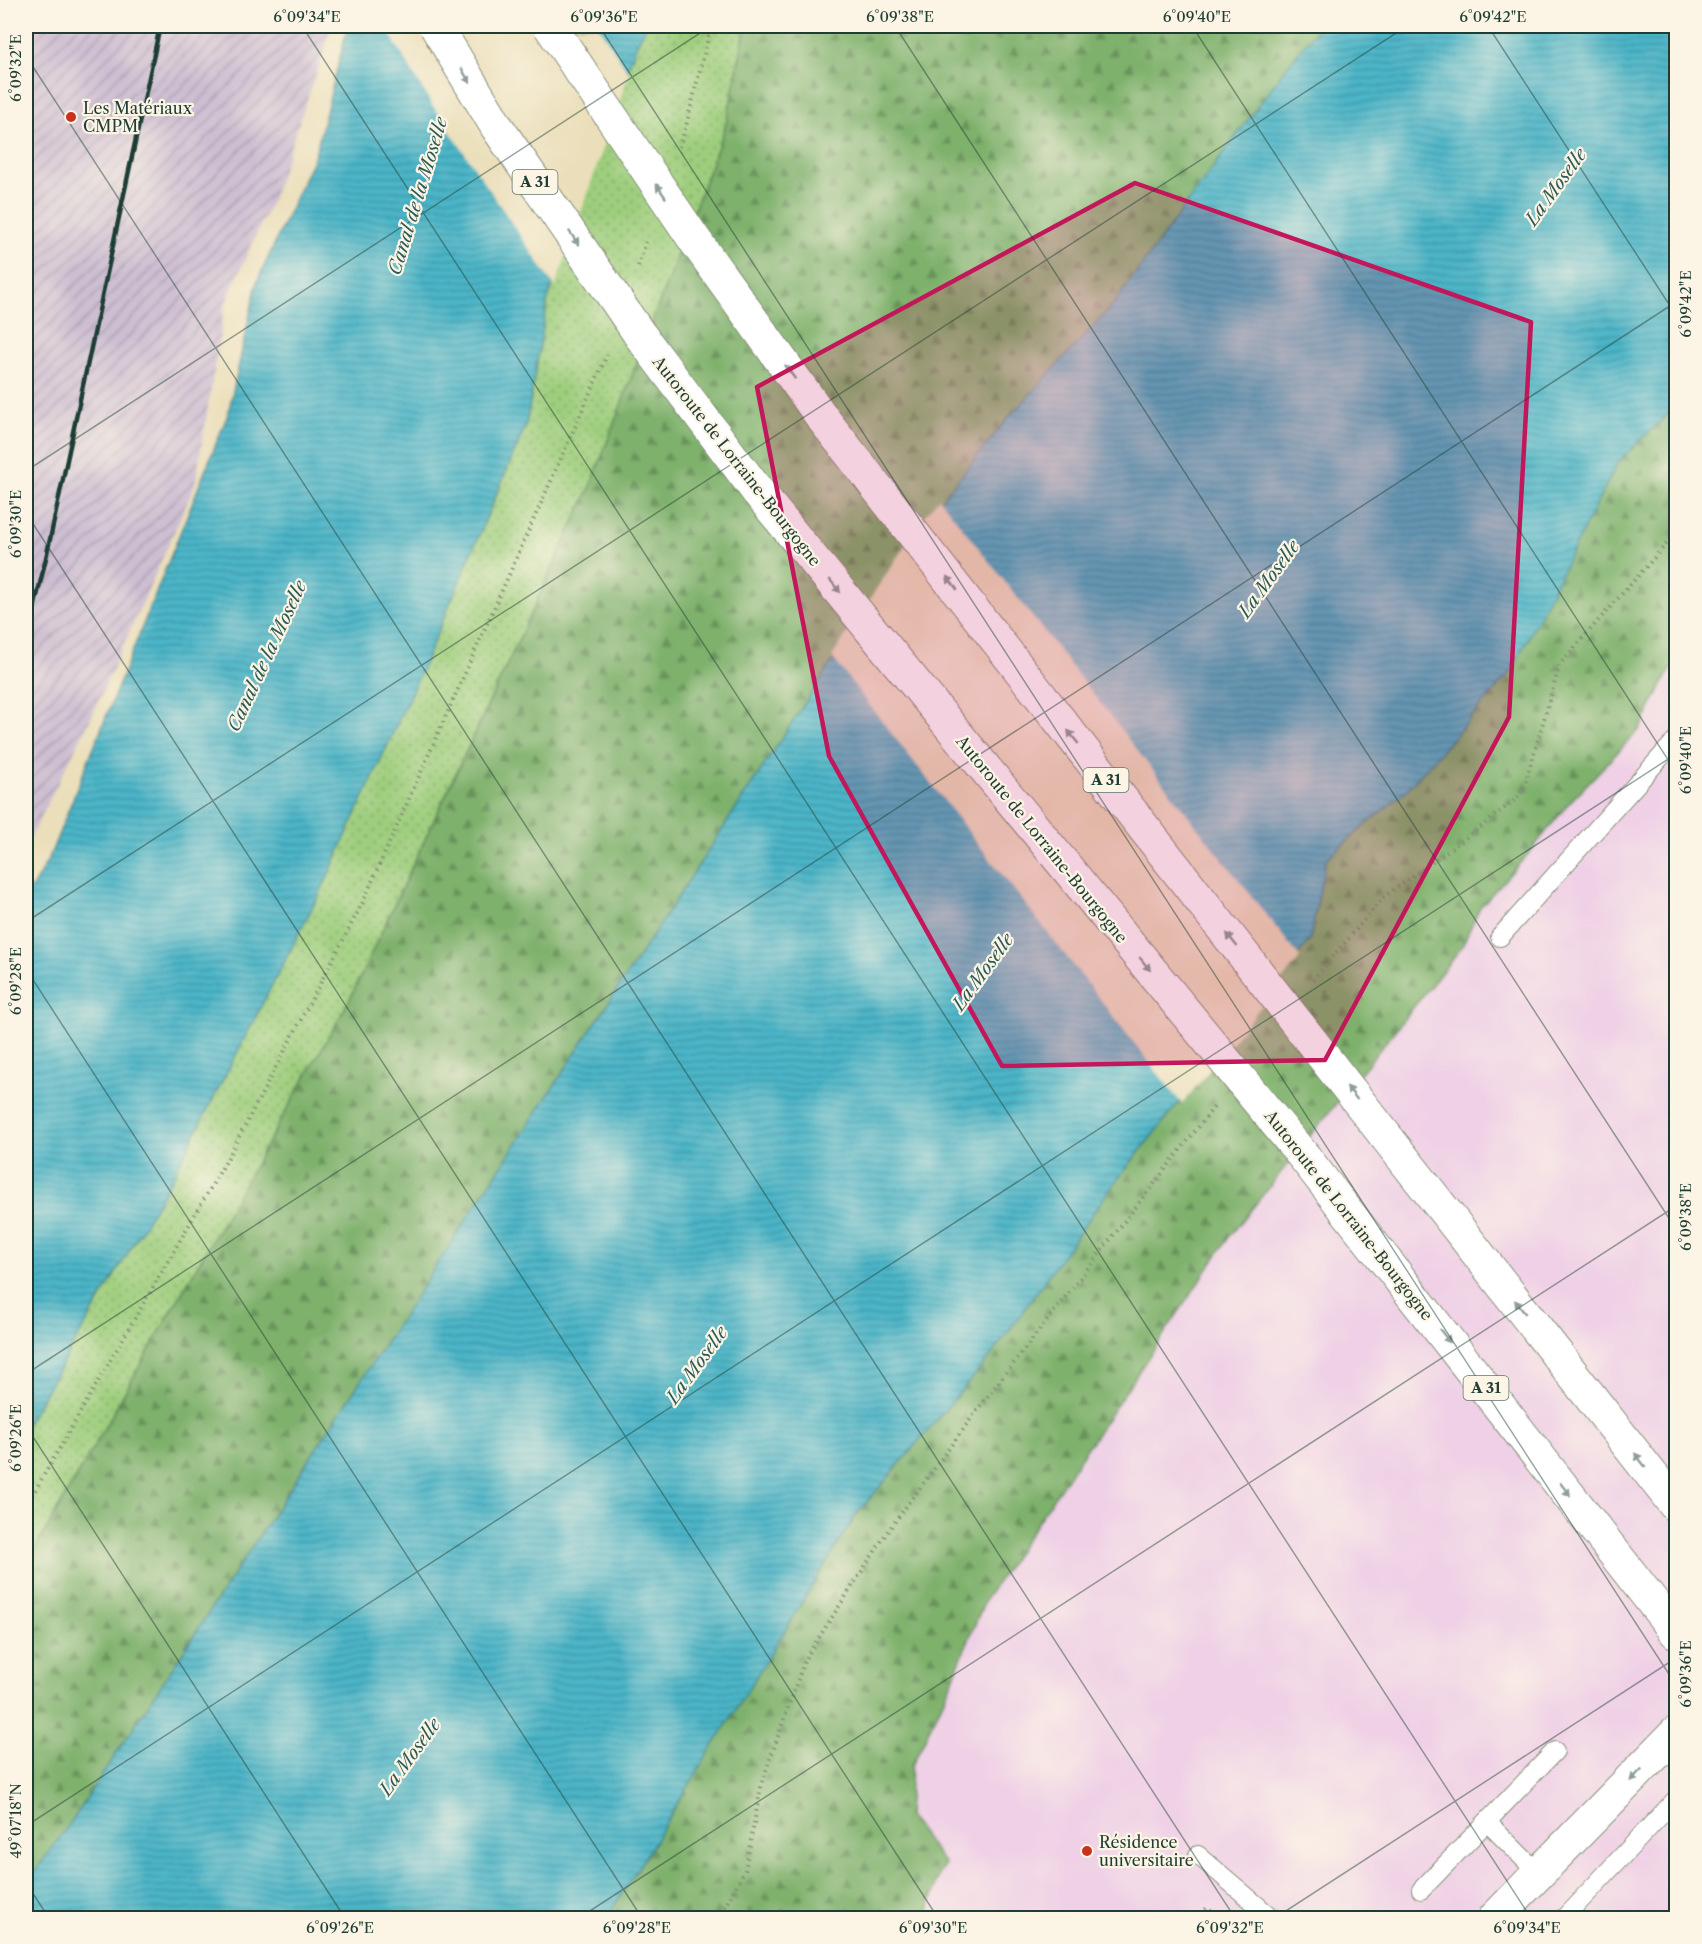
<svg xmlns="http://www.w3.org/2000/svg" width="1702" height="1944" font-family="'Libre Caslon Text',serif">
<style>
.built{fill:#efd0e6}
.industrial{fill:url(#industrial-furrows)}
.grass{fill:url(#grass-dots);stroke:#5e8658;stroke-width:1.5}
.forest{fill:url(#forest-firs);stroke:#4e7750;stroke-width:1.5}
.water{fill:url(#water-rules);stroke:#35797e;stroke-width:1.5}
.pier{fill:#ebdfbb}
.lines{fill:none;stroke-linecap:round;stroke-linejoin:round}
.lane-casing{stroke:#858e78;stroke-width:20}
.street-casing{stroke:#858e78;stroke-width:35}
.highway-casing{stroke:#858e78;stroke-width:35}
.path{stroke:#858e78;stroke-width:4;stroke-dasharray:1.5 4.5;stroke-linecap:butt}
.lane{stroke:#fff;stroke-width:18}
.street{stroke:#fff;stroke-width:33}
.highway{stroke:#fff;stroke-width:33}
.rail{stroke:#1f3d34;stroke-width:4.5}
.highway-bridge-casing{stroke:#858e78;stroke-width:35;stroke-linecap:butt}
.highway-bridge{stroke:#fff;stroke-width:33}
.oneway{fill:#8f9e9a}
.marked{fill:#c2185b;fill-opacity:0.2;stroke:#c2185b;stroke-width:4.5;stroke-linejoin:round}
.ticks{fill:none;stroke:#1f3d34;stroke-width:1.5;stroke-opacity:0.45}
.poi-dot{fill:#c8321e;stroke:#fcf5e5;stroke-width:2}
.labels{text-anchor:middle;stroke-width:4.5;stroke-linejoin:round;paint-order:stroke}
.shield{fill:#fcf5e5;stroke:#617469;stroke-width:1.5}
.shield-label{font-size:15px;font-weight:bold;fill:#1f3d34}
.poi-label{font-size:16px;fill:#1f3d34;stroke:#fcf5e5;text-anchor:start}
.street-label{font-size:16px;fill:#1f3d34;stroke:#fcf5e5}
.water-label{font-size:18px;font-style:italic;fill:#2a5b59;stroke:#fcf5e5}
.neatline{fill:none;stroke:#1f3d34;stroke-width:2}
.ticks-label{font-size:15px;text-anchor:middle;fill:#1f3d34}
</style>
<defs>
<pattern id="industrial-furrows" width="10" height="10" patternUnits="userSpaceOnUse" patternTransform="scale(1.5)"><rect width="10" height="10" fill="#cdbed2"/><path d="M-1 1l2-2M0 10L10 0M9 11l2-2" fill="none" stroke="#a69cab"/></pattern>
<pattern id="grass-dots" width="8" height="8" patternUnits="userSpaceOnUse" patternTransform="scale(1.5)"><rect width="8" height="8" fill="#9ece7d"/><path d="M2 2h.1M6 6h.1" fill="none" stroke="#80a867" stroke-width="1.8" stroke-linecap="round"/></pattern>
<pattern id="forest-firs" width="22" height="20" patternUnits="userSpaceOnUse" patternTransform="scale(1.5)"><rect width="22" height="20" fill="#7eb16c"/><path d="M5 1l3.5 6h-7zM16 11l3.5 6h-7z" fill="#67915a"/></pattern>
<pattern id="water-rules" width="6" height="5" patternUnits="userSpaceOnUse" patternTransform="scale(1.5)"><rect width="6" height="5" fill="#4bb5c8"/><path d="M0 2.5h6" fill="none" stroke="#3e94a3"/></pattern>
</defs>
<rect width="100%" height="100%" fill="#fcf5e5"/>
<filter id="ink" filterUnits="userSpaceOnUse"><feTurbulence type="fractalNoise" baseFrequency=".0167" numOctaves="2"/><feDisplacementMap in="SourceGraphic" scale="12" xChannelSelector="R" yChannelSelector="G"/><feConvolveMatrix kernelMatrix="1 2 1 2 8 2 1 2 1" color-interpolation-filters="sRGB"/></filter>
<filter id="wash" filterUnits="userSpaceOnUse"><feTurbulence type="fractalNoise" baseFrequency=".008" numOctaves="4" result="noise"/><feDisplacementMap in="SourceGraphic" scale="24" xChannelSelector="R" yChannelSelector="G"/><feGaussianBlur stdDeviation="1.35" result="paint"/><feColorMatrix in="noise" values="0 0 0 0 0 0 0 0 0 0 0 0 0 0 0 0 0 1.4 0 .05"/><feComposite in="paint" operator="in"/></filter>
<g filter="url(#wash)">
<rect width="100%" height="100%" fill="#ebdfbb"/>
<!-- built -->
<path class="built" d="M 1676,629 L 1676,1918 L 751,1918 L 1016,1480 Z"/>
<!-- industrial -->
<path class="industrial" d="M 26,26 L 331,26 L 325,48 L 273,197 L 225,304 L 195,485 L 90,720 L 26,846 Z"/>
<!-- grass -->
<path class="grass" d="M 646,26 L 746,26 L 726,125 L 590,488 L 348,1003 L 26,1565 L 26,1425 L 171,1180 L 322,889 L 422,669 L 526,425 L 548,299 L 635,48 Z"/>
<!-- forest -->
<path class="forest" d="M 746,26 L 1320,26 L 1285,69 L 1112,306 L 1009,417 L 925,520 L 76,1815 L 26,1884 L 26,1565 L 348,1003 L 590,488 L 726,125 Z
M 1676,406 L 1676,662 L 1670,670 L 1640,729 L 1568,804 L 1530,852 L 1480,907 L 1461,948 L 1230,1236 L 985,1600 L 950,1686 L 911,1768 L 908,1816 L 945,1864 L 939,1873 L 927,1918 L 607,1918 L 856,1515 L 990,1357 L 1119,1177 L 1310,940 L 1326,859 L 1407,790 L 1510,673 L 1618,462 Z"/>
<!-- water -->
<path class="water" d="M 348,26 L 646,26 L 635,48 L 548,299 L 526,425 L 422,669 L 322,889 L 171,1180 L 26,1425 L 26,898 L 49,858 L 228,414 L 257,282 L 315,155 Z
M 1320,26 L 1676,26 L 1676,406 L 1618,462 L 1510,673 L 1407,790 L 1326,859 L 1310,940 L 1119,1177 L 990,1357 L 856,1515 L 607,1918 L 26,1918 L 26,1884 L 76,1815 L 925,520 L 1009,417 L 1112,306 L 1285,69 Z"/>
<!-- pier -->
<path class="pier" d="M 385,26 L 598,26 L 629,73 L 555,287 L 431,103 Z
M 939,498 L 1300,958 L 1182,1104 L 832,657 L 923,518 Z"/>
</g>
<g filter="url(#ink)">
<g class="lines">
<!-- lane casing -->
<g class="lane-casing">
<path id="lane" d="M 1500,937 L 1676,740
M 1487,1822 L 1539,1874
M 1198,1855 L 1272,1918
M 1421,1890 L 1555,1751
M 1564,1918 L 1676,1799"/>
</g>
<!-- street casing -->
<g class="street-casing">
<path id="street" d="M 1495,1918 L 1676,1733"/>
</g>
<!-- highway casing -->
<g class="highway-casing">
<path id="highway" d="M 694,239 L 824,420
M 640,335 L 758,492
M 1388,1139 L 1676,1506
M 1305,1158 L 1676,1632"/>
</g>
<!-- path -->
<path class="path" d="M 679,147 L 686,126 L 711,26
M 638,266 L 647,239
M 1313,980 L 1384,897 L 1482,826 L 1522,794 L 1560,664 L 1676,533
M 26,1506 L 229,1156 L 362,904 L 607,355
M 719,1918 L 745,1870 L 762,1782 L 805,1659 L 888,1531 L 984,1401 L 1214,1107
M 1205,1918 L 1201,1913 L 1207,1908 L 1220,1918"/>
<!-- lane -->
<use href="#lane" class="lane"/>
<!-- street -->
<use href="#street" class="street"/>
<!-- highway -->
<use href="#highway" class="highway"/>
<!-- rail -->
<path class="rail" d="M 26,643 L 46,558 L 160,26"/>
<!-- highway-bridge casing -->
<g class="highway-bridge-casing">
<path id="highway-bridge" d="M 436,26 L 497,127 L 640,335
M 550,26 L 694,239
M 824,420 L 1388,1139
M 758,492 L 1305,1158"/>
</g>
<!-- highway-bridge -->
<use href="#highway-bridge" class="highway-bridge"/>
</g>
<!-- one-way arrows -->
<defs><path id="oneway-solid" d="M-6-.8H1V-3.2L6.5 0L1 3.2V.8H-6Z" transform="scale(1.5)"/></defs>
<g class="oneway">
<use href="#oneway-solid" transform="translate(466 76) rotate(59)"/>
<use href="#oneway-solid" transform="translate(661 191) rotate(-124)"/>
<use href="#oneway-solid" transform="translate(574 238) rotate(55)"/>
<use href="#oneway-solid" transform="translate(790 372) rotate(-126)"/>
<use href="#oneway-solid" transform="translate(952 583) rotate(-128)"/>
<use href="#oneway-solid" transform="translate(835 586) rotate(51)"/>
<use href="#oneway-solid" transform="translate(1073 737) rotate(-128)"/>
<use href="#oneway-solid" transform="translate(1232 940) rotate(-128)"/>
<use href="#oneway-solid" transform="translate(1145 964) rotate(51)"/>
<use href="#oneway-solid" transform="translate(1352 1093) rotate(-128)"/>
<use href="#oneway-solid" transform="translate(1520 1307) rotate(-128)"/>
<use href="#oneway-solid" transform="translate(1445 1336) rotate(52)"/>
<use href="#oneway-solid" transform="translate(1640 1460) rotate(-128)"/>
<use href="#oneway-solid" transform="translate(1565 1489) rotate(52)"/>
<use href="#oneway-solid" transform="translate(1636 1775) rotate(134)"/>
</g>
</g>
<!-- marked area -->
<path class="marked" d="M 1135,183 L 1531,322 L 1509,717 L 1325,1060 L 1002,1066 L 829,756 L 757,387 Z"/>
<!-- ticks -->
<path class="ticks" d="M 302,26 L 1531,1918M 599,26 L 1676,1685M 895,26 L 1676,1229M 1192,26 L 1676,772M 1488,26 L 1676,315M 26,56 L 1235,1918M 26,471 L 711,26M 26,513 L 938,1918M 26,922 L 1407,26M 26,969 L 642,1918M 26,1374 L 1676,302M 26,1426 L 345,1918M 26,1826 L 1676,754M 26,1883 L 49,1918M 579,1918 L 1676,1206M 1275,1918 L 1676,1658"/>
<!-- markers -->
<g class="poi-dot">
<circle cx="71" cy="117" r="6"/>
<circle cx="1087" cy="1851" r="6"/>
</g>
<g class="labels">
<!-- shield labels -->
<g class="shield">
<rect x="512.5" y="170" width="45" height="24" rx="4.5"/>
<rect x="1083.5" y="768" width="45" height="24" rx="4.5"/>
<rect x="1463.5" y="1376" width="45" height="24" rx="4.5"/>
</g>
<g class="shield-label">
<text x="535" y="187">A 31</text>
<text x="1106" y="785">A 31</text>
<text x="1486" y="1393">A 31</text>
</g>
<!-- poi labels -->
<g class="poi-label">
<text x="83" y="114">Les Matériaux<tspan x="83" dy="18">CMPM</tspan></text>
<text x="1099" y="1848">Résidence<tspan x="1099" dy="18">universitaire</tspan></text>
</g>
<!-- street labels -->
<g class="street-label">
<text transform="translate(737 461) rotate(52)" y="6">Autoroute de Lorraine-Bourgogne</text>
<text transform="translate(1042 839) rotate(51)" y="6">Autoroute de Lorraine-Bourgogne</text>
<text transform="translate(1349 1215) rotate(52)" y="6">Autoroute de Lorraine-Bourgogne</text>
</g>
<!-- water labels -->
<g class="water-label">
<text transform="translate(1556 187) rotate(-54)" y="6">La Moselle</text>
<text transform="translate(418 196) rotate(-73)" y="6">Canal de la Moselle</text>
<text transform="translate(1269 579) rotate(-54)" y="6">La Moselle</text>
<text transform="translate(267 656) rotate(-65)" y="6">Canal de la Moselle</text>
<text transform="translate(983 972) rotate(-54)" y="6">La Moselle</text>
<text transform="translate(697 1365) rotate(-54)" y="6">La Moselle</text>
<text transform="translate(410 1757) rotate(-54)" y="6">La Moselle</text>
</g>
</g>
<!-- margin -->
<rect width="1702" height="1944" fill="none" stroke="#fcf5e5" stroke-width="66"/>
<rect x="33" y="33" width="1636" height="1878" class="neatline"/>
<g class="ticks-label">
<text x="307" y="22">6°09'34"E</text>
<text x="604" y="22">6°09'36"E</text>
<text x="900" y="22">6°09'38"E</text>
<text x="1197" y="22">6°09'40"E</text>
<text x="1493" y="22">6°09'42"E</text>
<text transform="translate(16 68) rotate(-90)" y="5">6°09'32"E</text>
<text transform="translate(1686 304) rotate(-90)" y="5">6°09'42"E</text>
<text transform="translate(16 524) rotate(-90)" y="5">6°09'30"E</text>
<text transform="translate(1686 760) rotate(-90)" y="5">6°09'40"E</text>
<text transform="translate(16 981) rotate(-90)" y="5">6°09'28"E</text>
<text transform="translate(1686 1217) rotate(-90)" y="5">6°09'38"E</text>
<text transform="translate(16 1438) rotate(-90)" y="5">6°09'26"E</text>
<text transform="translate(1686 1674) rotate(-90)" y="5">6°09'36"E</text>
<text transform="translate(16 1821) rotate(-90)" y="5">49°07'18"N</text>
<text x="340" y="1933">6°09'26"E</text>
<text x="637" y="1933">6°09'28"E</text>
<text x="933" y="1933">6°09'30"E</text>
<text x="1230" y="1933">6°09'32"E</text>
<text x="1527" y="1933">6°09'34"E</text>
</g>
</svg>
